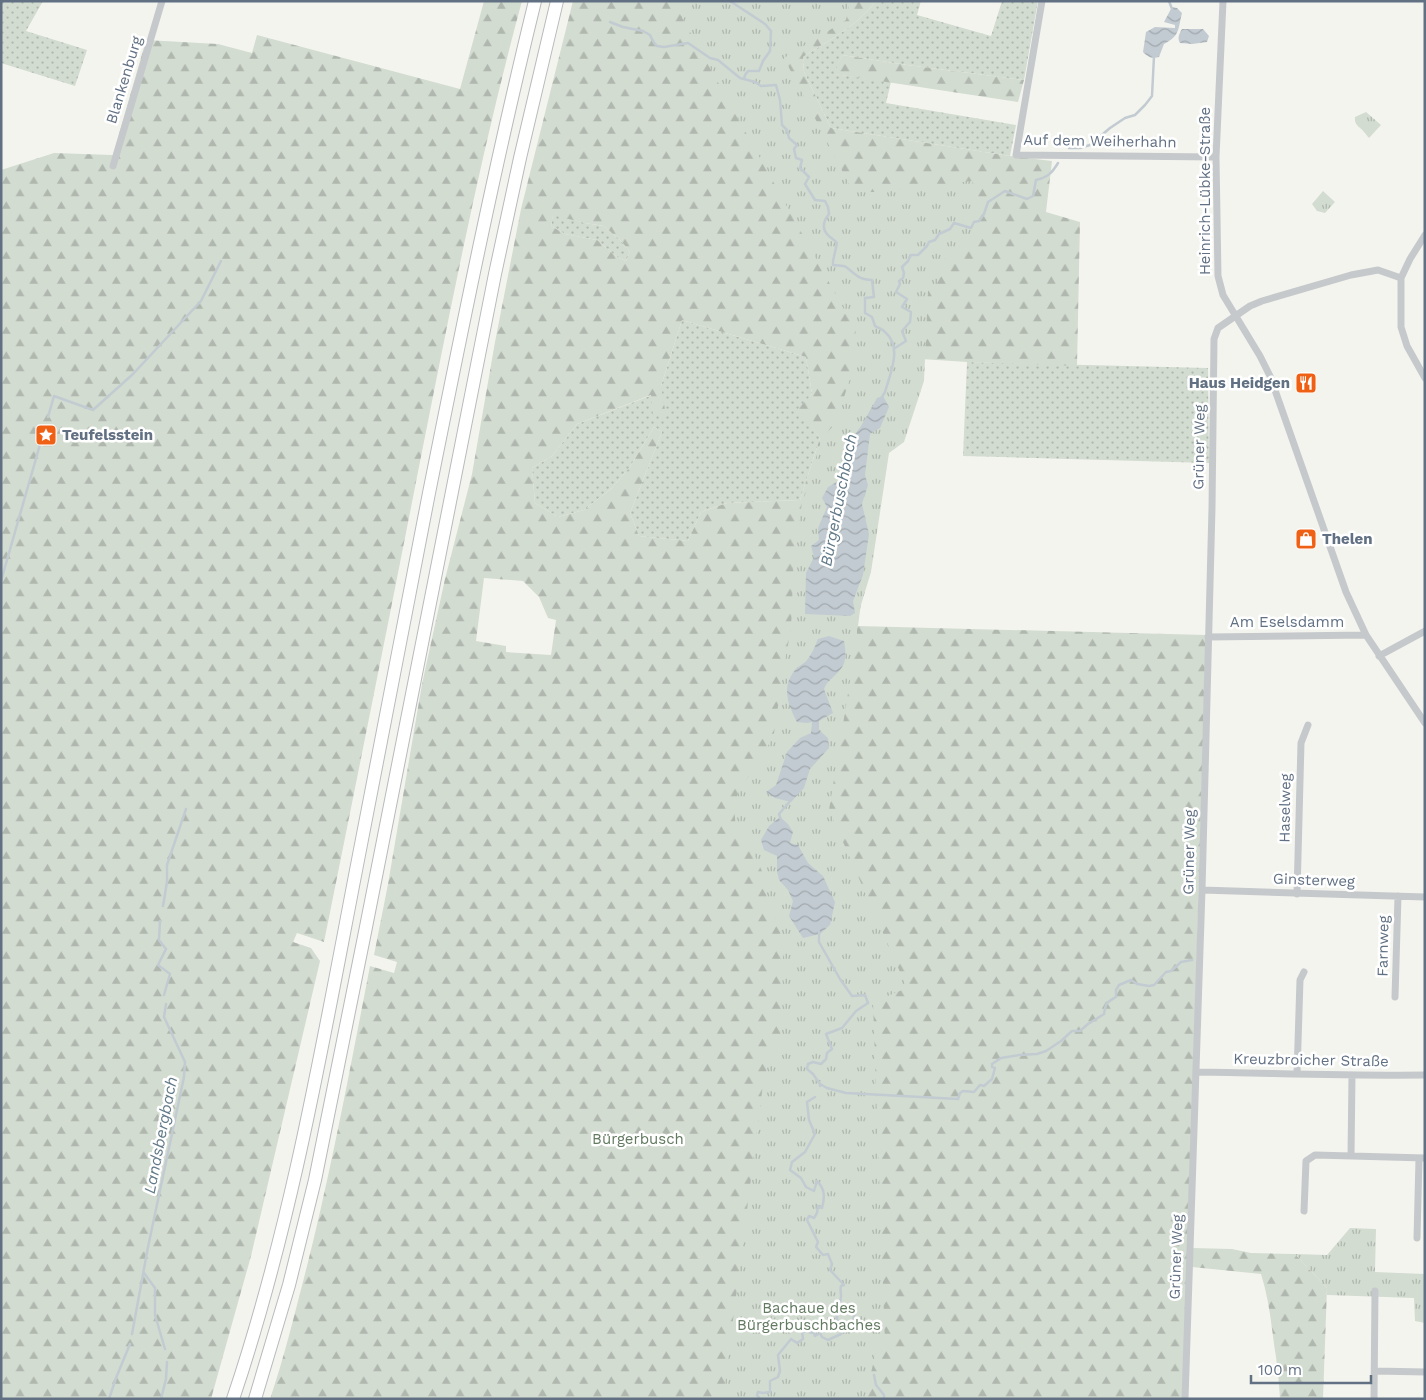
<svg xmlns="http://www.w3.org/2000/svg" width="1426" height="1400" font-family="'Work Sans',sans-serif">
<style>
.grass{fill:url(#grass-dots)}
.forest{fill:url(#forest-firs);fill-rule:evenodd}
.park{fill:url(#park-tufts)}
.water{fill:url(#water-waves)}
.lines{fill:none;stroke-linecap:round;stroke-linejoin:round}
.stream{stroke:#c2cbd1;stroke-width:2.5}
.motorway-casing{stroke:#b8babd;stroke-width:14}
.minor{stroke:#c6c9cc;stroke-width:7}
.motorway{stroke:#fff;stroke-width:12}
.labels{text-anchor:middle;stroke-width:5;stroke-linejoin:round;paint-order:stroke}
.street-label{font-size:15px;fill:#617083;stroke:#fff}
.poi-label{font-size:15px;font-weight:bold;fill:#617083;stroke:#fff;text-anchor:start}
.park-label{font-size:15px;fill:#627a60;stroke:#fff}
.water-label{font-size:16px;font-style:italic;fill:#617988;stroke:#fff}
</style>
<defs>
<pattern id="grass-dots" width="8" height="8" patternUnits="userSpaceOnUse" patternTransform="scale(1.25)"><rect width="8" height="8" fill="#d3dcd0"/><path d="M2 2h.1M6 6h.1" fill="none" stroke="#afb7ae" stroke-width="1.8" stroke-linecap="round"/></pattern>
<pattern id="forest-firs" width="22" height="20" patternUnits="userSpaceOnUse" patternTransform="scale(1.25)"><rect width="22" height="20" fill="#d3dcd0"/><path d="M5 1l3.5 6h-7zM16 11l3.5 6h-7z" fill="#afb7ae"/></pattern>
<pattern id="park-tufts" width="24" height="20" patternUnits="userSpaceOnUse" patternTransform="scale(1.25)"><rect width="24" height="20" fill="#d3dcd0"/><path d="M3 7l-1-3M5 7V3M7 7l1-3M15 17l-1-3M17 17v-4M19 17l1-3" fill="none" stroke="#afb7ae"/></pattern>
<pattern id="water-waves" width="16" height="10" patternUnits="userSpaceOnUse" patternTransform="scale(1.25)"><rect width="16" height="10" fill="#c2cbd1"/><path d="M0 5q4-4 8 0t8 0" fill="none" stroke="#a1a9af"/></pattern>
</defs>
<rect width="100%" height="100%" fill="#f4f4ef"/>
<!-- grass -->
<path class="grass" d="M 1,1 L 43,1 L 26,31 L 87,50 L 75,86 L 1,63 Z
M 876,1 L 921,1 L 917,15 L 991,36 L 1002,1 L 1038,1 L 1024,80 L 907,65 L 842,55 L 835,74 L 891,82 L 886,103 L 1016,125 L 1010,156 L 831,128 L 804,72 L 803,57 C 829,40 857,26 876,1 Z
M 553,214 L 585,223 L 604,226 L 622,242 L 630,252 L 626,261 L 617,257 L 597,240 L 565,234 L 551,226 Z
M 682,320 L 806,357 L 812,394 L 799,409 L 820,438 L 800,500 L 727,503 L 701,512 L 688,541 L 639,536 L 630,513 L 662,432 L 654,427 L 630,467 L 611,489 L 584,510 L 558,517 L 535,503 L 532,468 L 552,456 L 577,424 L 652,395 L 661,386 Z
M 967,362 L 1208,368 L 1209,463 L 963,456 Z"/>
<!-- forest -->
<path class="forest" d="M 484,1 L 522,1 C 479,159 448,321 416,482 C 386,635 355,788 324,942 L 297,933 L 293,942 L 311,948 L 320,961 L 251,1256 L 211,1399 L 1,1399 L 1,170 L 54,153 L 113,155 L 146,40 L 218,44 L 252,53 L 257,35 L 460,89 Z
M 573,1 L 876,1 C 857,26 829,40 803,57 L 804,72 L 831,128 L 1010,156 L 1052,161 L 1046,212 L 1080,222 L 1077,366 L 967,362 L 906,358 L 872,518 L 858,626 L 1206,635 L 1184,1399 L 270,1399 C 284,1358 294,1316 305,1274 C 331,1172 350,1069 370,966 L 394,973 L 397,962 L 374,955 L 388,884 L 422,684 L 445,579 L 472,474 L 495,342 L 521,209 ZM 553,215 L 585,223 L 604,226 L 622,242 L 630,252 L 626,261 L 617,257 L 597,240 L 565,234 L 551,226 ZM 682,320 L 806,357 L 812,394 L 798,409 L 820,438 L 800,500 L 727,503 L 701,512 L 688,541 L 639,536 L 630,513 L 662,432 L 654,427 L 630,467 L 611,489 L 584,510 L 558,517 L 535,503 L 532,468 L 552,456 L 577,424 L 651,395 L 653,415 L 666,416 L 661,386 ZM 484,578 L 523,581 L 539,597 L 548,618 L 556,620 L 551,655 L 506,652 L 506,646 L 476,641 Z
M 842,55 L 907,65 L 1024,80 L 1018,102 L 834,74 Z
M 1193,1248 L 1232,1249 L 1251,1253 L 1295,1254 L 1327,1288 L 1323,1399 L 1280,1399 C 1279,1380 1277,1362 1274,1344 C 1271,1320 1268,1296 1261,1274 L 1192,1267 Z"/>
<!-- park -->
<path class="park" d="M 679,1 L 850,1 L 846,20 L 784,58 L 853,192 L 874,192 L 972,181 L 978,230 L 937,266 L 937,289 L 928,291 L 924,381 L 904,442 L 889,453 L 871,572 L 857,618 L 857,638 L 829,810 L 907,988 L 873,1002 L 885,1344 L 877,1347 L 865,1399 L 723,1399 L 763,1084 L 768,1065 L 782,1030 L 783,943 L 778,923 L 767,898 L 764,876 L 757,860 L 736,828 L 734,808 L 739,789 L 762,759 L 774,733 L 784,666 L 791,629 L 794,551 L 802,503 L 822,438 L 835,424 L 850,379 L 851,353 L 856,331 L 679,12 Z
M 1366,112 L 1381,125 L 1369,138 C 1367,136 1366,134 1364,132 C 1360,126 1354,126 1355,117 Z
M 1323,191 L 1335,202 L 1325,213 L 1317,211 L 1312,204 Z
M 1350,1228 L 1376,1229 L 1375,1272 L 1425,1274 L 1425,1323 L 1415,1321 L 1414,1298 L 1327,1295 L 1327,1288 L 1295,1254 L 1327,1255 Z"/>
<!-- water -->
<path class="water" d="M 1172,7 L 1177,8 L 1182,13 C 1178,29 1180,36 1164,44 L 1159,57 C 1151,59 1148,57 1143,52 L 1146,32 L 1155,27 L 1175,28 L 1175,25 L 1164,22 Z
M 1182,29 L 1203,29 L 1209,36 L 1207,42 L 1192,44 L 1180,43 C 1177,38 1179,34 1182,29 Z
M 883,396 L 889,407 L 880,428 L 870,434 L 865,475 L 868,485 L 862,504 L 869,534 L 863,575 L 853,601 L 855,613 L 850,616 L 805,614 L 806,573 L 814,557 L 811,546 L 819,540 L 818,528 L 827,507 L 822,498 L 828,487 L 838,481 L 843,451 L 861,426 L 877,398 Z
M 829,636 L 844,641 C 846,651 847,664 839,671 C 833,678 827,681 824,689 L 833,713 L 819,721 L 819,730 L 828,738 L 829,748 L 810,769 L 804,788 L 791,802 L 775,798 L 766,792 L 776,785 L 787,752 L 800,738 L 811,733 L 812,722 L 807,723 L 797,722 C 788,705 781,687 795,670 C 798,666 804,664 807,660 C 812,654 815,646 818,639 Z
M 780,817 L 788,824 L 793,832 L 790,843 L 798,845 L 808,863 L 823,876 L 835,902 L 830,925 L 820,934 L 803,938 L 789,916 L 793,901 L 788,890 L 779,880 L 777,871 L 777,856 L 764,850 L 761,840 L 769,826 Z"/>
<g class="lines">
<!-- stream -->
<path class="stream" d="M 730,1 L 765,24 L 771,31 L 770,51 L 763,61 L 759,71 L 748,71 L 745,75 L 744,79
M 1169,1 L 1172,9
M 610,22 L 623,27 L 643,31 L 650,35 L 654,43 L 657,46 L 664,47 L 688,43 L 710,58 L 718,60 L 740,78 L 755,82 L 761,86 L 776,85 L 780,100 L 782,125 L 787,130 L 789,138 L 797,145 L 794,149 L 796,158 L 802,160 L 800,168 L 809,177 L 805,184 L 815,200 L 825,201 L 828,207 L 829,214 C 825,219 821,227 827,234 C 830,238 834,239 837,243 L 833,261 L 833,265 C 837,266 843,265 846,267 C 857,275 857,279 872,280 L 874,297 L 865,298 L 865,313 L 872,317 L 875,326 C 878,328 883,329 885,332 C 903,347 890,374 885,392 L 882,397
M 1069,148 L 1080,148 L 1090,145 L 1110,128 L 1125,118 L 1135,115 L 1145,105 L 1152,96 L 1154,56
M 895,348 L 906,341 L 902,331 L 910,322 L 911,312 L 902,307 L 907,299 L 896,292 L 900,284 L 899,281 L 903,278 L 904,273 L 902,267 L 908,261 L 911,255 L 918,255 L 927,246 L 929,242 L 935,240 L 939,234 L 950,229 L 954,223 L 971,228 L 974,222 L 979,221 L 984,214 L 988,202 L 1005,191 L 1027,199 L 1033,196 L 1036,180 C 1048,177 1052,173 1058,163
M 48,417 L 54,396 L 93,410 L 133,374 L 201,301 L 221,261
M 1,581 L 45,427
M 781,820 L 779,814 L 791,800
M 163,906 L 167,882 L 167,865 L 186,809
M 160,921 L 159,940 L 166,949 L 158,965 L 170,974 L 164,995
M 819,932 L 819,942 L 840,979 L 852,996 L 865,995 L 868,1003 L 856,1011 L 842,1028 L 826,1034 L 832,1049 L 827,1053 L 826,1059 L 821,1064 L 813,1062 L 808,1064 L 807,1069 L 813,1074 L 820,1084 L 820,1086
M 820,1084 L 827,1088 L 846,1093 L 958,1099 L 960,1093 L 963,1091 L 974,1092 L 980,1085 L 984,1086 L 992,1079 L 995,1068 L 992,1067 L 992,1064 L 1001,1058 L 1019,1055 L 1037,1054 L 1046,1051 L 1061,1041 L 1072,1031 L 1080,1031 L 1088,1024 L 1104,1014 C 1106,1002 1106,1003 1116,997 L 1116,990 L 1119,985 L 1131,980 L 1137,984 L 1149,986 L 1154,985 L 1166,972 L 1171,971 L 1181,962 L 1192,960
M 144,1273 L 155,1288 L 155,1315 L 165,1349
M 844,1330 L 849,1329 L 853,1321 L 855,1312
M 132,1334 L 148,1247 L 184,1077 L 185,1062 L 164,1017 L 166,1004
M 874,1375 L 876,1385 L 884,1395 L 884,1399
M 109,1399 L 116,1378 L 130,1344
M 161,1399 L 166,1379 L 167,1362
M 760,1399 L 757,1395 L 758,1392 L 763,1393 L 770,1392 L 770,1381 L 778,1377 L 780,1371 L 778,1355 L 791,1339 L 797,1343 L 803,1339 L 802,1331 L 814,1333 L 815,1336 L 820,1333 L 822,1337 L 828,1340 L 841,1334 L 844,1330 L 842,1323 L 837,1320 C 836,1311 841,1303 841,1295 C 841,1292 840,1289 841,1286 L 844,1285 L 830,1270 L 832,1264 L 828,1254 L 823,1255 L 816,1247 L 818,1242 L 807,1220 L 809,1216 L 814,1218 L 817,1213 L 818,1206 L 822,1208 C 825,1197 825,1189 817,1181 L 814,1191 L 806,1187 L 801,1178 L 790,1170 L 792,1162 L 805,1152 L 815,1134 L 809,1120 L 807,1102 L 815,1097"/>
<!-- motorway casing -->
<g class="motorway-casing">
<path id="motorway" d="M 233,1399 C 292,1224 323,1041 358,860 C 382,738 405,615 429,493 C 462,328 495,164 535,1
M 255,1399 L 289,1285 L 315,1180 L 365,932 L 495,274 L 520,158 L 557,1"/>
</g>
<!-- minor -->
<path class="minor" d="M 1042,1 L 1016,155 L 1216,157
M 1223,1 L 1216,157 L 1218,276 L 1223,295 L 1260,356 L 1270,376 L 1346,592 L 1366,635 L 1425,723
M 113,166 L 162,1
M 1425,235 L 1410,259 L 1401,278 L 1401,327 L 1407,346 L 1425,378
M 1208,637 L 1366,635
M 1379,656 L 1425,631
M 1202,890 L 1425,897
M 1297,894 L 1301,743 L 1308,725
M 1395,997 L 1398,896
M 1197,1072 C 1273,1073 1349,1076 1425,1075
M 1297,1074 L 1300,980 L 1304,972
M 1351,1156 L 1352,1075
M 1304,1211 L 1306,1161 L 1315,1155 L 1425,1158
M 1417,1238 L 1419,1158
M 1375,1371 L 1425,1372
M 1185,1399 L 1202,890 L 1212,508 L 1214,339 L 1218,328 L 1250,306 L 1262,301 L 1351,275 L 1378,270 L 1401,278
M 1374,1399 L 1375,1291"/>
<!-- motorway -->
<use href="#motorway" class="motorway"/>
</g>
<!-- icons -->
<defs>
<g id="restaurant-square" transform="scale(1.125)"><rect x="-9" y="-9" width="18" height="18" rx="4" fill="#f06014" stroke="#fff"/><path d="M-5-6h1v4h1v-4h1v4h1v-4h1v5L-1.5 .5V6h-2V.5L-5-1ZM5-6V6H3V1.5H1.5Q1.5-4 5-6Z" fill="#fff"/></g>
<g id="sight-square" transform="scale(1.125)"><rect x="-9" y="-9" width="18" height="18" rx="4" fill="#f06014" stroke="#fff"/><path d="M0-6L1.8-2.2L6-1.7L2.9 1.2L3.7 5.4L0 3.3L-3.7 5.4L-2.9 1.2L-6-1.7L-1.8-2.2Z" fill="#fff"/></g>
<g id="shop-square" transform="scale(1.125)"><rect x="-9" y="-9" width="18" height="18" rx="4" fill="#f06014" stroke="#fff"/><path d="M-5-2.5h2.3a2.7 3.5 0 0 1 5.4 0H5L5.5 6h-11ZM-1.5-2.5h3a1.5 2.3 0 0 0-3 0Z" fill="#fff"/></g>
</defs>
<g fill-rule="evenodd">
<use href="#restaurant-square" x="1306" y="383"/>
<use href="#sight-square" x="46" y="435"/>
<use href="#shop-square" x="1306" y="539"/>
</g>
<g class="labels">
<!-- street labels -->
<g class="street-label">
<text transform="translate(124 80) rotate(-73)" y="5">Blankenburg</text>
<text transform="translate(1100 141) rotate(1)" y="5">Auf dem Weiherhahn</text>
<text transform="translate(1205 191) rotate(-90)" y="5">Heinrich-Lübke-Straße</text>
<text transform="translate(1199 447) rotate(-89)" y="5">Grüner Weg</text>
<text x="1287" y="627">Am Eselsdamm</text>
<text transform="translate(1285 808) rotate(-89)" y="5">Haselweg</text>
<text transform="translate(1189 852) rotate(-89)" y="5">Grüner Weg</text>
<text transform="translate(1314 880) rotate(2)" y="5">Ginsterweg</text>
<text transform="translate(1383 946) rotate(-89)" y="5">Farnweg</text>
<text transform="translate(1311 1060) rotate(1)" y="5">Kreuzbroicher Straße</text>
<text transform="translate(1176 1257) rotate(-88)" y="5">Grüner Weg</text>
</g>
<!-- poi labels -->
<g class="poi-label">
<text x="1290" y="388" text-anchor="end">Haus Heidgen</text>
<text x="62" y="440">Teufelsstein</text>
<text x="1322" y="544">Thelen</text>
</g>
<!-- park labels -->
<g class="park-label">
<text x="638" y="1144">Bürgerbusch</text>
<text x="809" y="1313">Bachaue des<tspan x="809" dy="17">Bürgerbuschbaches</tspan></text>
</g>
<!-- water labels -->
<g class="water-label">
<text transform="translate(838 500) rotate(-79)" y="6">Bürgerbuschbach</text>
<text transform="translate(160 1135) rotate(-79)" y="6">Landsbergbach</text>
</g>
</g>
<!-- border -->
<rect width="1426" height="1400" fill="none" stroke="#617083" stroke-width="5"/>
<!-- scale -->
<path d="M1251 1375v8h120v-8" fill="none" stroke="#617083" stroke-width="2.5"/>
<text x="1258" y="1375" font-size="15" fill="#617083" stroke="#ffffff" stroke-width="4" paint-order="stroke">100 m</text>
</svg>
